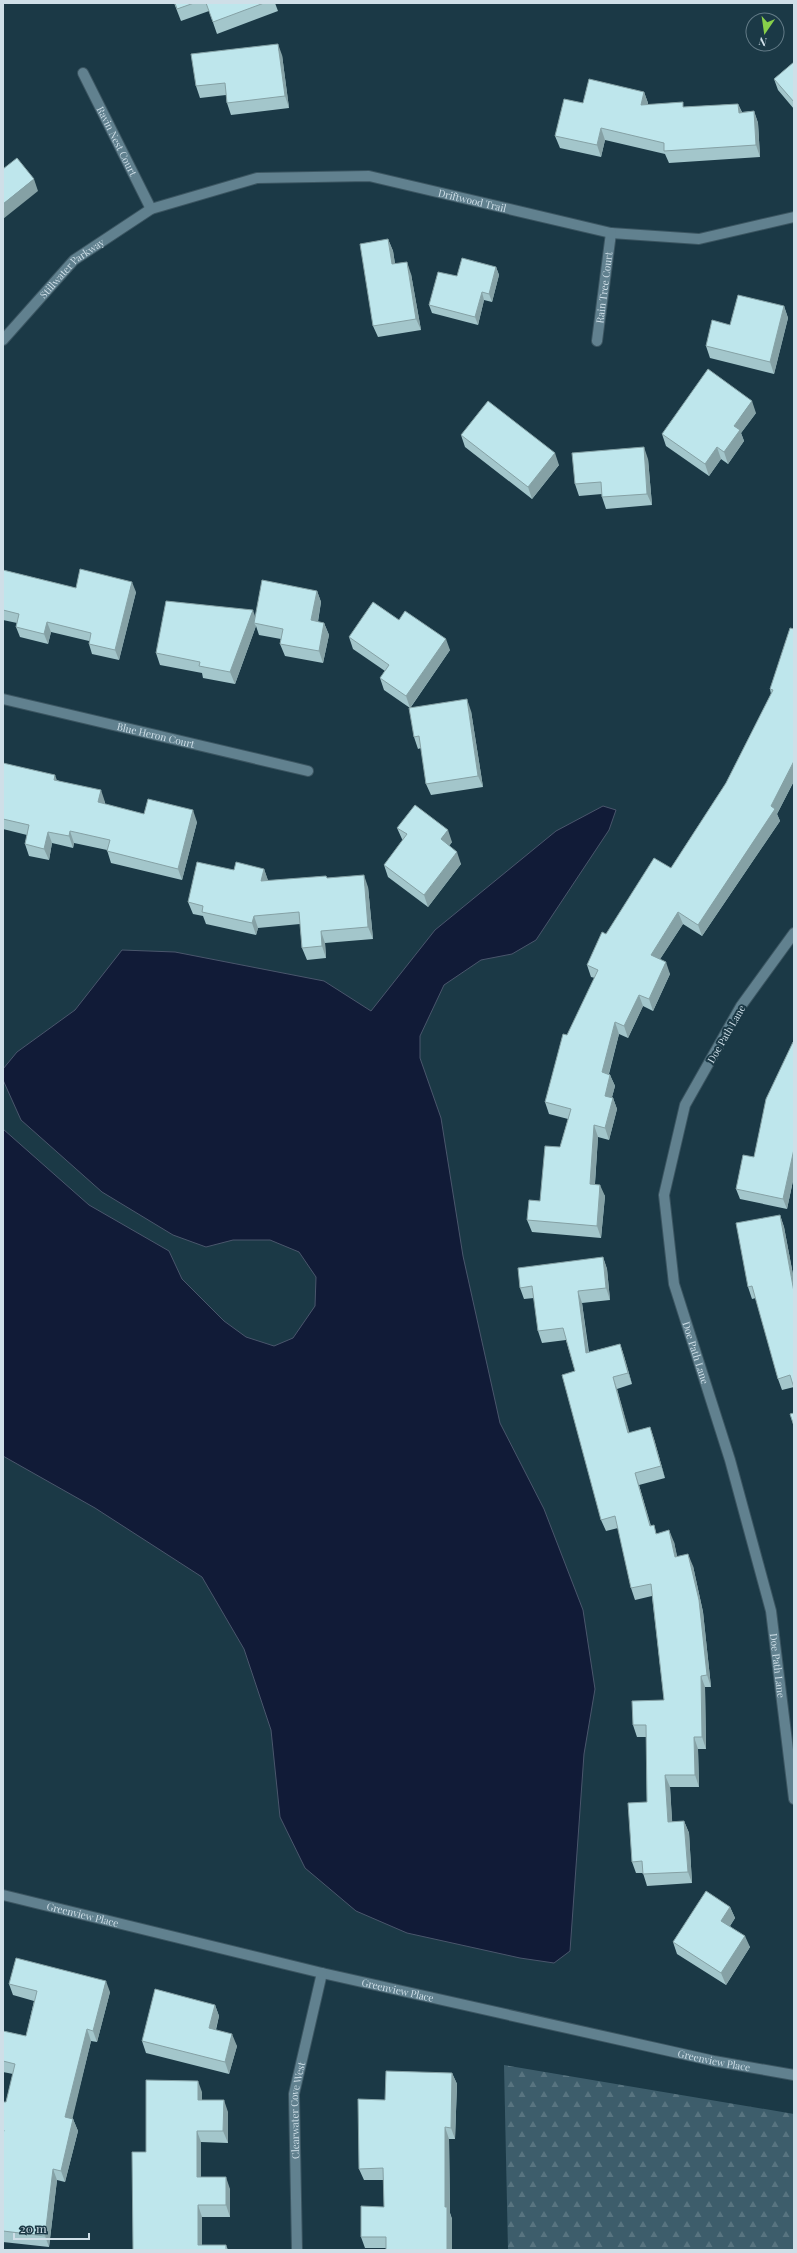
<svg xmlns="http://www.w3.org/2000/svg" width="797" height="2253" font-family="'Playfair Display',serif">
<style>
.forest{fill:url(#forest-firs)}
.water{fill:#111b37;stroke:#4a566c}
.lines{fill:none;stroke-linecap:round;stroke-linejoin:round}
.street-casing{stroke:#3b5561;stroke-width:12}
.street{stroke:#61818f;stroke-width:10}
.wall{fill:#a3c6cb}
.shaded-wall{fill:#85a1a5}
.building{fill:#bee6ec;stroke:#85a1a5}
.labels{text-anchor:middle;stroke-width:4;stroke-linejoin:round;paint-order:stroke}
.street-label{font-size:10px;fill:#cfdfe8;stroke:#1b3946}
</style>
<defs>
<pattern id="forest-firs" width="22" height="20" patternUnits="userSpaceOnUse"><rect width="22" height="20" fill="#3d5d6b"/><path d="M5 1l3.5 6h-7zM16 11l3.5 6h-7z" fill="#587480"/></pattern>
</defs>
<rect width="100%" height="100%" fill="#1b3946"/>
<!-- forest -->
<path class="forest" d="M 504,2065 L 794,2114 L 794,2250 L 508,2250 Z"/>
<!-- water -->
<path class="water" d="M 603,806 L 616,810 L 609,830 L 536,940 L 512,954 L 481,960 L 444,985 L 420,1036 L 420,1058 L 441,1118 L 463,1256 L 500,1423 L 544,1509 L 583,1610 L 595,1689 L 584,1754 L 570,1951 L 554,1963 L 520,1958 L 407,1933 L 356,1911 L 305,1868 L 280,1817 L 271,1730 L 244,1649 L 202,1577 L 95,1508 L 3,1456 L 3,1129 L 89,1205 L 169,1251 L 182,1279 L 224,1321 L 246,1337 L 274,1346 L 293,1338 L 315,1306 L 316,1277 L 299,1252 L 270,1240 L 233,1240 L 206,1247 L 173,1235 L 102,1192 L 21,1120 L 3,1080 L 3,1069 L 17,1052 L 75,1010 L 122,950 L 175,952 L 324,981 L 371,1011 L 435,930 L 556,831 Z"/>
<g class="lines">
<!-- street casing -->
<g class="street-casing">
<g id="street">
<path id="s1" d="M 83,73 L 151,209"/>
<path id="s2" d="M 3,340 L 74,260 L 151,209 L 257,178 L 369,176 L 611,233 L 699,239 L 794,217"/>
<path id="s3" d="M 597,341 L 611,233"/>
<path id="s4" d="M 3,699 L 308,771"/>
<path id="s5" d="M 794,933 L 741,1006 L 685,1105 L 664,1195 L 674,1284 L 730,1460 L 771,1611 L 794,1799"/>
<path id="s6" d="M 3,1895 L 322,1973 L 714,2061 L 794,2075"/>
<path id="s7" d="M 297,2250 L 294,2094 L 322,1973"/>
</g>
</g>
<!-- street -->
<use href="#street" class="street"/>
</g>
<!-- wall -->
<path class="wall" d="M 174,3 L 275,3 L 278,11 L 217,34 L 209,11 L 181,21 Z
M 282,55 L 289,108 L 231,115 L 227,103 L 226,95 L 200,98 L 196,86 Z
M 794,62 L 794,109 L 778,90 L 774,79 Z
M 644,92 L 648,103 L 648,104 L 685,107 L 738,104 L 742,112 L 754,111 L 758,123 L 760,157 L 669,163 L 665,154 L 605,140 L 601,157 L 560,148 L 555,136 L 583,103 Z
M 388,239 L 393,251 L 395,264 L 411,274 L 421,330 L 378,337 L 373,326 Z
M 496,267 L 499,275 L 492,302 L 484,300 L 478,325 L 432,313 L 429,305 L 457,276 Z
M 784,306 L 788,318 L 774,374 L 710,358 L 706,346 L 730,325 Z
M 756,413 L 741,433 L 744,441 L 728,464 L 721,459 L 709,476 L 666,446 L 662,434 Z
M 461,435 L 559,465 L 532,499 L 465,447 Z
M 648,459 L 652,505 L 606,509 L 602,497 L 602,494 L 579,496 L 575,484 Z
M 3,570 L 76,588 L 136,592 L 119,660 L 92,654 L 89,644 L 89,641 L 51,632 L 48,644 L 20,637 L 16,627 L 17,623 L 3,620 Z
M 317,591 L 321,602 L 318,622 L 324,623 L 329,635 L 323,663 L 285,656 L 280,644 L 281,639 L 259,635 L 256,626 L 235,684 L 203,678 L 202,673 L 160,665 L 156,653 L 255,617 Z
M 399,620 L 450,650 L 411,707 L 471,711 L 483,787 L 431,795 L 426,784 L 421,748 L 418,749 L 414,737 L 410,708 L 384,690 L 380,678 L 385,671 L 353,649 L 349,637 Z
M 794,629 L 794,781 L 777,814 L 780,821 L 702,936 L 683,924 L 660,959 L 670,974 L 653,1011 L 643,1006 L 628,1038 L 619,1034 L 609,1074 L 610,1075 L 615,1086 L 612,1097 L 613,1098 L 617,1109 L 609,1140 L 598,1137 L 595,1184 L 605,1196 L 601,1238 L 532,1232 L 527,1220 L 540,1201 L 560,1147 L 568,1119 L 549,1114 L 545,1102 L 595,978 L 591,977 L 587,965 L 606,934 L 671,868 L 726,783 L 771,694 L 770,689 Z
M 3,763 L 57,780 L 105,802 L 105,804 L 144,814 L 197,822 L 182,880 L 111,863 L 107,850 L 74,843 L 73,848 L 52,843 L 49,860 L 29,856 L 25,844 L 27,835 L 3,829 Z
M 397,828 L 452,842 L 449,846 L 461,864 L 428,907 L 388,877 L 384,865 L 403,840 L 402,839 Z
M 264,869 L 268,881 L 326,876 L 327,878 L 368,887 L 373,939 L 325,943 L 326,958 L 307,960 L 302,948 L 300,924 L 258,928 L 256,935 L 206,924 L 203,916 L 193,914 L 188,902 L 234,870 Z
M 794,1042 L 794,1176 L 787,1209 L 740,1199 L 736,1189 L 754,1157 Z
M 780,1215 L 784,1227 L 794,1280 L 794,1388 L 794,1387 L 782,1390 L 778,1379 L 756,1298 L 752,1299 L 748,1287 Z
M 603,1257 L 607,1269 L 610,1300 L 582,1303 L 589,1352 L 620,1344 L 624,1356 L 632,1384 L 617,1389 L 629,1433 L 650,1427 L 654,1439 L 665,1478 L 639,1485 L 651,1526 L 654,1525 L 656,1533 L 674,1542 L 677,1557 L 693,1566 L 703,1612 L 711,1687 L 705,1687 L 706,1749 L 698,1749 L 699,1787 L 670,1787 L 672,1822 L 684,1821 L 689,1833 L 692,1883 L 647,1886 L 643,1873 L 636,1873 L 632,1862 L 647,1802 L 646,1737 L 637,1737 L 633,1725 L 664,1700 L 652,1596 L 635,1600 L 631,1588 L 618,1528 L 606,1531 L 601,1520 L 575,1371 L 566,1340 L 542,1343 L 538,1331 L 534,1298 L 524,1299 L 520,1288 Z
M 730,1907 L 735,1918 L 730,1926 L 750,1947 L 726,1985 L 677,1954 L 673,1942 Z
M 9,1984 L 110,1992 L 97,2042 L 91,2041 L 72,2118 L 73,2119 L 78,2131 L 65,2182 L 57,2180 L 49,2247 L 3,2242 L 3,2102 L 6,2102 L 13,2074 L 3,2072 L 3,2031 L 26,2036 L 34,2001 L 13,1995 Z
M 215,2005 L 219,2016 L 216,2030 L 237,2046 L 229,2074 L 146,2053 L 142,2041 Z
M 452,2073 L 457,2084 L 455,2139 L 449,2139 L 450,2213 L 452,2219 L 452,2250 L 386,2250 L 386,2248 L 365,2248 L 361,2237 L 384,2207 L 384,2180 L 364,2180 L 359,2169 L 385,2100 Z
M 202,2092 L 202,2100 L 228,2112 L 228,2143 L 201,2142 L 201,2177 L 230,2189 L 230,2217 L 202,2217 L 202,2245 L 226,2245 L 228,2250 L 133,2250 L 146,2152 Z"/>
<!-- shaded-wall -->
<path class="shaded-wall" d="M 278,44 L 282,55 L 289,108 L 285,96 Z
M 644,92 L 648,103 L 645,116 L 641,105 Z
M 738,104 L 743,115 L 739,113 Z
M 754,111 L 758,123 L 760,157 L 756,145 Z
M 601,128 L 605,140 L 601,157 L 597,145 Z
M 34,179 L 38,191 L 3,219 L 3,204 Z
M 388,239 L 393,251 L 397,276 L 392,264 Z
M 407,262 L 411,274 L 421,330 L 416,319 Z
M 496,267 L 499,275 L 492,302 L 489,294 Z
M 482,292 L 484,300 L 478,325 L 475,317 Z
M 784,306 L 788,318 L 774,374 L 770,362 Z
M 752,401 L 756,413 L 741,433 L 744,441 L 728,464 L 724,452 L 734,426 Z
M 644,447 L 648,459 L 652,505 L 647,494 Z
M 717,447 L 721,459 L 709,476 L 705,464 Z
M 555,453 L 559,465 L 532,499 L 528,487 Z
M 132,582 L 136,592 L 119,660 L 115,650 Z
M 317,591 L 321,602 L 316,632 L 311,620 Z
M 253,610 L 257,622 L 254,623 L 256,626 L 235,684 L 230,672 Z
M 47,622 L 51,632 L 48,644 L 44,634 Z
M 324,623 L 329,635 L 323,663 L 319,651 Z
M 446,639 L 450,650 L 410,708 L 406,696 Z
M 467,699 L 471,711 L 483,787 L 478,776 Z
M 794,761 L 794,781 L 777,814 L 780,821 L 702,936 L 698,925 L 771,806 Z
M 55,775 L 59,786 L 54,780 Z
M 101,790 L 105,802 L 103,814 L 98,802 Z
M 193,810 L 197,822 L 182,880 L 178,869 Z
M 448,830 L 452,842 L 445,851 L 441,839 Z
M 70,831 L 74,843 L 73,848 L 69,836 Z
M 48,832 L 52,843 L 49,860 L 44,849 Z
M 457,852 L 461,864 L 428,907 L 424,895 Z
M 264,869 L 268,880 L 265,893 L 261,881 Z
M 364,875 L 368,887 L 373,939 L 368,927 Z
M 678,912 L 683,924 L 655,967 L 651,955 Z
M 254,916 L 258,928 L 256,935 L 252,923 Z
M 321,931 L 325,943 L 326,958 L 322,946 Z
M 666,962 L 670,974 L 653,1011 L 649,999 Z
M 639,995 L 643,1006 L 628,1038 L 624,1026 Z
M 615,1022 L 619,1034 L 606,1084 L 602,1072 Z
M 610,1075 L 615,1086 L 609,1108 L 605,1096 Z
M 613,1098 L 617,1109 L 609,1140 L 605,1128 Z
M 594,1125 L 598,1137 L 594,1196 L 590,1184 Z
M 794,1149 L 794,1176 L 787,1209 L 783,1199 Z
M 600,1185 L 605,1196 L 601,1238 L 597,1226 Z
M 780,1215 L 784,1227 L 794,1280 L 794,1292 Z
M 603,1257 L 607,1269 L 610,1300 L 606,1288 Z
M 578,1291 L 582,1303 L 590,1365 L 586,1353 Z
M 620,1344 L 624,1356 L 632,1384 L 628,1373 Z
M 613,1377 L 617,1389 L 633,1445 L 628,1433 Z
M 650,1427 L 654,1439 L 665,1478 L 661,1466 Z
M 635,1473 L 639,1485 L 654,1538 L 650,1526 Z
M 669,1530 L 674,1542 L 680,1569 L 675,1557 Z
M 688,1554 L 693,1566 L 703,1612 L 711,1687 L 707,1675 Z
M 701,1676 L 705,1687 L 706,1749 L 702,1737 Z
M 694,1737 L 698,1749 L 699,1787 L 695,1775 Z
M 665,1775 L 670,1787 L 673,1834 L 668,1822 Z
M 684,1821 L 689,1833 L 692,1883 L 688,1872 Z
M 730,1907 L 735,1918 L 726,1932 L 721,1921 Z
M 745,1936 L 750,1947 L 726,1985 L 721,1973 Z
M 106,1981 L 110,1992 L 97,2042 L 93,2031 Z
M 215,2005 L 219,2016 L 213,2040 L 209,2028 Z
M 87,2029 L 91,2041 L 70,2129 L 65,2117 Z
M 232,2034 L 237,2046 L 229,2074 L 225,2062 Z
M 452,2073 L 457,2084 L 455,2139 L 451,2128 Z
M 198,2081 L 202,2092 L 202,2112 L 198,2100 Z
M 224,2100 L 228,2112 L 228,2143 L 223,2131 Z
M 73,2119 L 78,2131 L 65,2182 L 61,2171 Z
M 445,2127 L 449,2139 L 450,2213 L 452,2219 L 452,2250 L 447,2250 L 445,2207 Z
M 197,2131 L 201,2142 L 201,2188 L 197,2177 Z
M 53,2169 L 57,2180 L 49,2247 L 45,2236 Z
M 226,2177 L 230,2189 L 230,2217 L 226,2205 Z
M 198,2205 L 202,2217 L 202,2250 L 198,2245 Z"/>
<!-- building -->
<path class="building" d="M 175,3 L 194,3 L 177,9 Z
M 206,3 L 264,3 L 213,22 Z
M 278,44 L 285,96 L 227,103 L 225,83 L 196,86 L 191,54 Z
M 794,62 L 794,102 L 774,79 Z
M 589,79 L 644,92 L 641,105 L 683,102 L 683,107 L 738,104 L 739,113 L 754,111 L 756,145 L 664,151 L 664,143 L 601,128 L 597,145 L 555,136 L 564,99 L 583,103 Z
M 17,158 L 34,179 L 3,204 L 3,169 Z
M 388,239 L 392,264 L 407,262 L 416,319 L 373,326 L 360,244 Z
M 462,258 L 496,267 L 489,294 L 482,292 L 475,317 L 429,305 L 438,272 L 457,276 Z
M 738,295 L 784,306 L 770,362 L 706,346 L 712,320 L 730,325 Z
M 708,369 L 752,401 L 734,426 L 740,430 L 724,452 L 717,447 L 705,464 L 662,434 Z
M 488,401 L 555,453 L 528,487 L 461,435 Z
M 644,447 L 647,494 L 602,497 L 601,482 L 575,484 L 572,453 Z
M 80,569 L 132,582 L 115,650 L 89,644 L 91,633 L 47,622 L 44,634 L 16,627 L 19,614 L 3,610 L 3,570 L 76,588 Z
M 262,580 L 317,591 L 311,620 L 324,623 L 319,651 L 280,644 L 283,629 L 254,623 Z
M 166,601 L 253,610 L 230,672 L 199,666 L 200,662 L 156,653 Z
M 373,602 L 399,620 L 405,611 L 446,639 L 406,696 L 380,678 L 389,665 L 349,637 Z
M 790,628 L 794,629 L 794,761 L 771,806 L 775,809 L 698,925 L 678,912 L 651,955 L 666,962 L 649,999 L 639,995 L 624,1026 L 615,1022 L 602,1072 L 610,1075 L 605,1096 L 613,1098 L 605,1128 L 594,1125 L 590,1184 L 600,1185 L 597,1226 L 527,1220 L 529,1200 L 540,1201 L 545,1146 L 560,1147 L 571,1109 L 545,1102 L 563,1034 L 567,1035 L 598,970 L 587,965 L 602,932 L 606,934 L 654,858 L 671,868 L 726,783 L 773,690 L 770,689 Z
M 467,699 L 478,776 L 426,784 L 419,736 L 414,737 L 409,708 Z
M 3,763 L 55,775 L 54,780 L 101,790 L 98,802 L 144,814 L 148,799 L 193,810 L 178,869 L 107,851 L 110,840 L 70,831 L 69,836 L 48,832 L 44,849 L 25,844 L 29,825 L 3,819 Z
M 415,805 L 448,830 L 441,839 L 457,852 L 424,895 L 384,865 L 407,834 L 397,828 Z
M 197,862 L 234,870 L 236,862 L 264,869 L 261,881 L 326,876 L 327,878 L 364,875 L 368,927 L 321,931 L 322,946 L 302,948 L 299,912 L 254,916 L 252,923 L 202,912 L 203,906 L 188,902 Z
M 793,1042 L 794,1042 L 794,1149 L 783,1199 L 736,1189 L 743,1155 L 754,1157 L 766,1099 Z
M 780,1215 L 794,1292 L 794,1388 L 790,1375 L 778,1379 L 752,1286 L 748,1287 L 736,1223 Z
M 603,1257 L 606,1288 L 578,1291 L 586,1353 L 620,1344 L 628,1373 L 613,1377 L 628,1433 L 650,1427 L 661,1466 L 635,1473 L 650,1526 L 654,1525 L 656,1534 L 669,1530 L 675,1557 L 688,1554 L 699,1600 L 707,1675 L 701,1676 L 702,1737 L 694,1737 L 695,1775 L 665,1775 L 668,1822 L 684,1821 L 688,1872 L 643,1874 L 642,1861 L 632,1862 L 628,1803 L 647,1802 L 646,1725 L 633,1725 L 632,1701 L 664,1700 L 651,1584 L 631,1588 L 615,1516 L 601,1520 L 562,1375 L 575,1371 L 563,1328 L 538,1331 L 532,1286 L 520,1288 L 518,1268 Z
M 794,1413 L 794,1426 L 790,1414 Z
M 706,1891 L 730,1907 L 721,1921 L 745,1936 L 721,1973 L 673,1942 Z
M 16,1958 L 106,1981 L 93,2031 L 87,2029 L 65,2117 L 73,2119 L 61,2171 L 53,2169 L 45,2236 L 3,2231 L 3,2134 L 4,2130 L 3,2129 L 3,2102 L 6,2102 L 15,2064 L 3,2061 L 3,2031 L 26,2036 L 37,1991 L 9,1984 Z
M 155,1989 L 215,2005 L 209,2028 L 232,2034 L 225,2062 L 142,2041 Z
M 386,2071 L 452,2073 L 451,2128 L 445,2127 L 445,2207 L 447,2207 L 447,2250 L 386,2250 L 386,2237 L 361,2237 L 361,2206 L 384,2207 L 383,2168 L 359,2169 L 358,2099 L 385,2100 Z
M 146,2080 L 198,2081 L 198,2100 L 224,2100 L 223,2131 L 197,2131 L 197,2177 L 226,2177 L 226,2205 L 198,2205 L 198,2245 L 226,2245 L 226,2250 L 133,2250 L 132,2152 L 146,2152 Z"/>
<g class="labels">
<!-- street labels -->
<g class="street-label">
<text dy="4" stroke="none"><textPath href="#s1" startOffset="76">Ravin Nest Court</textPath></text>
<text dy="4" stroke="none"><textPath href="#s2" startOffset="528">Driftwood Trail</textPath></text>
<text dy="4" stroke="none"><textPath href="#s2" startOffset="100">Stillwater Parkway</textPath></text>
<text dy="4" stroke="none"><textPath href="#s3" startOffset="54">Rain Tree Court</textPath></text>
<text dy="4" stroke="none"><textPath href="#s4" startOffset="157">Blue Heron Court</textPath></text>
<text transform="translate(726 1034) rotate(-60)" y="4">Doe Path Lane</text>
<text dy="4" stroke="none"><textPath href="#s5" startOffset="458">Doe Path Lane</textPath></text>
<text dy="4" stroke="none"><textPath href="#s5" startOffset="782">Doe Path Lane</textPath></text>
<text dy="4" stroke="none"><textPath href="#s6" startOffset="82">Greenview Place</textPath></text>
<text dy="4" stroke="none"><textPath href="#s6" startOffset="406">Greenview Place</textPath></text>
<text dy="4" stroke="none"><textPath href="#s6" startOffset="730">Greenview Place</textPath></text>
<text dy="4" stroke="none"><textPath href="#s7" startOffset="140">Clearwater Cove West</textPath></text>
</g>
</g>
<!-- border -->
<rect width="797" height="2253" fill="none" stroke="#cfdfe8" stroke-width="8"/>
<!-- north arrow -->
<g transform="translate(765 32) rotate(193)"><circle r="19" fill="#1b3946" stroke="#637b87"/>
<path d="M0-3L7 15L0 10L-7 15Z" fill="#88cf4a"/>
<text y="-6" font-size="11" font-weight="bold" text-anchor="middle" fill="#cfdfe8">N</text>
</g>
<!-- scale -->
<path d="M14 2233v6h75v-6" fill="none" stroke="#cfdfe8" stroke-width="2"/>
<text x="20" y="2233" font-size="12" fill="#cfdfe8" stroke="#1b3946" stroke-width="3" paint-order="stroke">20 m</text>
</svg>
